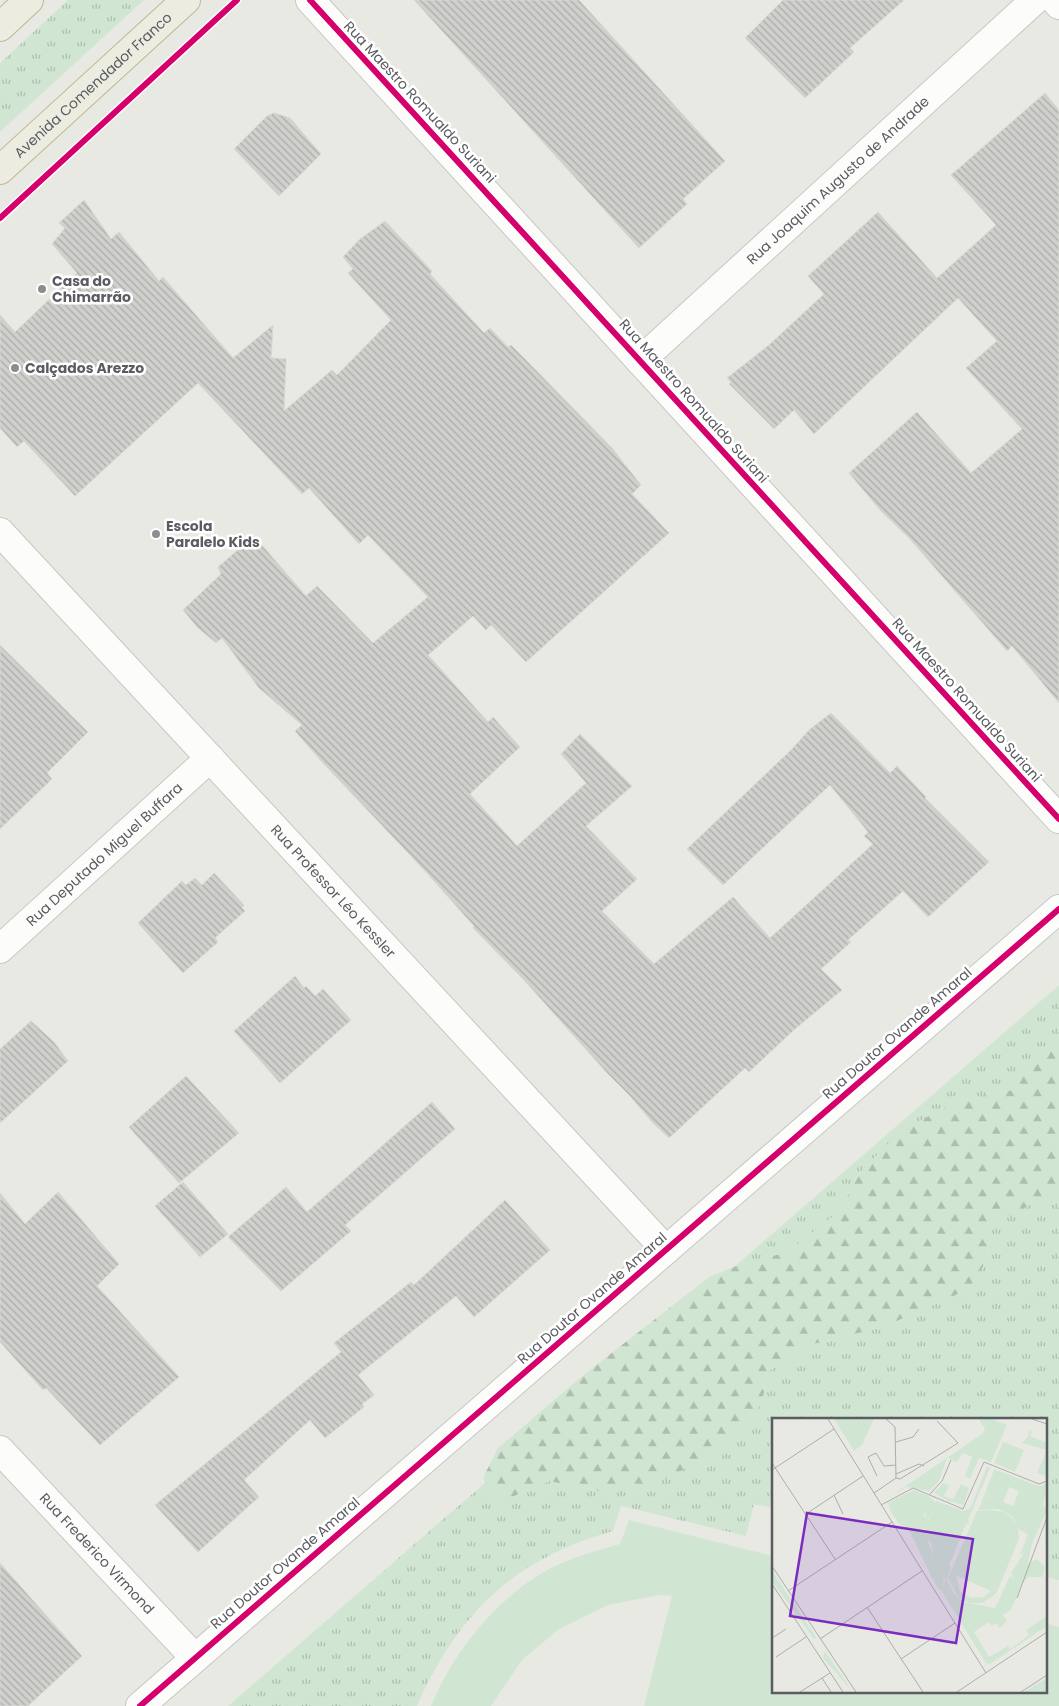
<svg xmlns="http://www.w3.org/2000/svg" width="1059" height="1706" font-family="Poppins,sans-serif">
<style>
.grass{fill:url(#grass-tufts)}
.forest{fill:url(#forest-firs)}
.garden{fill:#d1e6d2}
.building{fill:url(#building-back-hatch);stroke:#d8d8d3}
.lines{fill:none;stroke-linecap:round;stroke-linejoin:round}
.street-casing{stroke:#c7c7c6;stroke-width:30}
.secondary-casing{stroke:#c6c6c5;stroke-width:30}
.highway-casing{stroke:#bfb793;stroke-width:30}
.street{stroke:#fcfcfb;stroke-width:28}
.secondary{stroke:#fcfcfb;stroke-width:28}
.highway{stroke:#edece0;stroke-width:28}
.cycleway-casing{stroke:#fff;stroke-width:9}
.cycleway{stroke:#d6006c;stroke-width:6}
.poi-dot{fill:#8c8d90;stroke:#fff;stroke-width:2}
.labels{text-anchor:middle;stroke-width:5;stroke-linejoin:round;paint-order:stroke}
.street-label{font-size:14px;fill:#5a5c62;stroke:#fff}
.poi-label{font-size:14px;font-weight:bold;fill:#5a5c62;stroke:#fff;text-anchor:start}
.inset-road{fill:none;stroke:#acadac;stroke-width:1}
.view{fill:#7b2cbf;fill-opacity:0.15;stroke:#7b2cbf;stroke-width:2.5}
.inset-edge{fill:none;stroke:#5a5c62;stroke-width:2.5}
</style>
<defs>
<pattern id="grass-tufts" width="24" height="20" patternUnits="userSpaceOnUse" patternTransform="scale(1.25)"><rect width="24" height="20" fill="#d1e6d2"/><path d="M3 7l-1-3M5 7V3M7 7l1-3M15 17l-1-3M17 17v-4M19 17l1-3" fill="none" stroke="#adbeae"/></pattern>
<pattern id="forest-firs" width="22" height="20" patternUnits="userSpaceOnUse" patternTransform="scale(1.25)"><rect width="22" height="20" fill="#d1e6d2"/><path d="M5 1l3.5 6h-7zM16 11l3.5 6h-7z" fill="#adbeae"/></pattern>
<pattern id="building-back-hatch" width="6" height="6" patternUnits="userSpaceOnUse" patternTransform="scale(1.25)"><rect width="6" height="6" fill="#d0d0cd"/><path d="M-1 5l2 2M0 0l6 6M5-1l2 2" fill="none" stroke="#acacaa"/></pattern>
</defs>
<rect width="100%" height="100%" fill="#e9e9e4"/>
<!-- grass -->
<path class="grass" d="M 68,0 L 144,0 L 0,132 L 0,63 Z
M 1059,985 L 1059,1046 C 1028,1055 1027,1062 1014,1090 L 961,1100 L 860,1172 L 839,1212 L 786,1253 L 734,1267 Z
M 1059,1201 L 1059,1580 L 1045,1577 L 1045,1420 L 773,1420 L 773,1508 L 754,1504 L 746,1536 L 621,1506 L 613,1531 C 514,1559 458,1613 417,1706 L 228,1706 L 486,1482 L 494,1497 L 512,1497 L 549,1481 L 609,1493 L 762,1404 L 767,1372 L 813,1344 L 883,1327 L 969,1289 L 987,1260 L 992,1224 L 1030,1205 Z"/>
<!-- forest -->
<path class="forest" d="M 1059,1046 L 1059,1201 L 1030,1205 L 992,1224 L 987,1260 L 969,1289 L 883,1327 L 813,1344 L 767,1372 L 762,1404 L 717,1453 L 658,1482 L 609,1493 L 549,1481 L 512,1497 L 494,1497 L 483,1478 L 498,1448 L 586,1373 L 709,1277 L 749,1261 L 786,1253 L 839,1212 L 860,1172 L 903,1129 L 961,1100 L 1013,1090 C 1027,1062 1027,1055 1059,1046 Z"/>
<!-- garden -->
<path class="garden" d="M 629,1520 L 773,1556 L 773,1692 L 1045,1692 L 1045,1623 L 1059,1627 L 1059,1706 L 644,1706 L 672,1596 L 659,1595 L 608,1605 L 559,1629 L 522,1660 L 491,1706 L 431,1706 C 455,1649 499,1594 555,1566 C 576,1556 599,1550 620,1544 Z"/>
<!-- building -->
<path class="building" d="M 414,0 L 579,0 L 725,161 L 683,199 L 687,204 L 639,248 Z
M 783,0 L 904,0 L 850,48 L 854,52 L 805,98 L 745,38 Z
M 1045,93 L 1059,110 L 1059,703 L 1012,646 L 1007,651 L 910,539 L 880,510 L 849,473 L 917,412 L 971,473 L 1022,429 L 966,368 L 997,341 L 958,298 L 814,434 L 794,410 L 774,429 L 729,384 L 731,382 L 727,378 L 769,345 L 824,294 L 808,276 L 878,212 L 937,278 L 996,225 L 951,175 Z
M 274,113 L 290,118 L 321,154 L 279,196 L 234,149 L 267,116 Z
M 84,200 L 111,239 L 119,232 L 159,281 L 163,277 L 233,358 L 273,325 L 271,358 L 286,359 L 284,411 L 332,370 L 337,375 L 391,320 L 348,273 L 353,269 L 343,257 L 360,239 L 385,221 L 432,271 L 430,274 L 484,333 L 490,328 L 508,347 L 511,345 L 522,356 L 612,448 L 641,485 L 632,494 L 669,533 L 526,662 L 491,625 L 486,630 L 473,616 L 428,655 L 488,722 L 493,717 L 520,747 L 470,794 L 517,846 L 586,783 L 561,754 L 580,734 L 632,786 L 586,826 L 637,879 L 602,911 L 654,964 L 733,897 L 770,938 L 873,844 L 864,836 L 868,832 L 830,785 L 723,885 L 687,849 L 792,749 L 809,730 L 831,713 L 890,773 L 897,766 L 926,797 L 925,798 L 989,862 L 928,917 L 903,891 L 848,940 L 851,942 L 821,969 L 842,990 L 795,1029 L 749,1072 L 745,1068 L 669,1138 L 652,1122 L 630,1096 L 607,1073 L 523,979 L 473,928 L 474,926 L 426,872 L 323,763 L 295,731 L 302,725 L 259,688 L 222,638 L 216,643 L 197,627 L 183,610 L 221,574 L 218,567 L 254,536 L 306,596 L 317,586 L 373,643 L 428,597 L 368,535 L 359,544 L 309,488 L 302,494 L 198,383 L 75,496 L 24,441 L 17,447 L 0,428 L 0,315 L 15,332 L 77,273 L 52,244 L 65,228 L 59,223 Z
M 0,645 L 88,732 L 47,773 L 52,779 L 0,829 Z
M 214,873 L 244,905 L 242,908 L 245,911 L 215,938 L 218,942 L 183,973 L 138,923 L 182,881 L 186,885 L 195,878 L 202,885 Z
M 295,976 L 304,988 L 306,986 L 315,996 L 323,989 L 351,1020 L 280,1083 L 234,1031 Z
M 31,1021 L 54,1042 L 68,1061 L 0,1123 L 0,1049 Z
M 186,1076 L 239,1133 L 179,1183 L 129,1127 Z
M 432,1102 L 455,1129 L 345,1225 L 351,1231 L 281,1291 L 228,1237 L 286,1187 L 307,1212 Z
M 183,1182 L 228,1234 L 200,1257 L 155,1206 Z
M 58,1192 L 119,1264 L 97,1286 L 179,1377 L 100,1445 L 46,1388 L 43,1390 L 0,1342 L 0,1193 L 25,1224 Z
M 505,1200 L 550,1250 L 474,1317 L 456,1296 L 358,1375 L 374,1395 L 362,1404 L 364,1407 L 325,1438 L 310,1420 L 244,1480 L 259,1497 L 198,1552 L 155,1505 L 341,1352 L 334,1343 L 411,1282 L 414,1285 Z
M 0,1563 L 82,1656 L 28,1706 L 0,1706 Z"/>
<g class="lines">
<!-- street casing -->
<g class="street-casing">
<g id="street">
<path d="M 310,0 L 1059,819"/>
<path d="M 1055,0 L 1059,5"/>
<path id="s1" d="M 640,361 L 1035,0"/>
<path id="s2" d="M 0,949 L 210,758"/>
<path d="M 666,1250 L 1059,909"/>
<path id="s3" d="M 0,1450 L 195,1658"/>
</g>
</g>
<!-- secondary casing -->
<g class="secondary-casing">
<g id="secondary">
<path id="s4" d="M 0,532 L 666,1250 L 140,1706"/>
</g>
</g>
<!-- highway casing -->
<g class="highway-casing">
<g id="highway">
<path d="M 0,27 L 29,0"/>
<path id="s5" d="M 0,170 L 186,0"/>
</g>
</g>
<!-- street -->
<use href="#street" class="street"/>
<!-- secondary -->
<use href="#secondary" class="secondary"/>
<!-- highway -->
<use href="#highway" class="highway"/>
<!-- cycleway casing -->
<g class="cycleway-casing">
<path id="cycleway" d="M 310,0 L 1059,819
M 0,218 L 237,0
M 140,1706 L 1059,909"/>
</g>
<!-- cycleway -->
<use href="#cycleway" class="cycleway"/>
</g>
<!-- markers -->
<g class="poi-dot">
<circle cx="42" cy="289" r="5"/>
<circle cx="15" cy="368" r="5"/>
<circle cx="156" cy="534" r="5"/>
</g>
<g class="labels">
<!-- street labels -->
<g class="street-label">
<text dy="5" stroke="none"><textPath href="#s5" startOffset="126">Avenida Comendador Franco</textPath></text>
<text transform="translate(420 102) rotate(47)" y="5">Rua Maestro Romualdo Suriani</text>
<text dy="5" stroke="none"><textPath href="#s1" startOffset="268">Rua Joaquim Augusto de Andrade</textPath></text>
<text transform="translate(694 401) rotate(48)" y="5">Rua Maestro Romualdo Suriani</text>
<text transform="translate(967 700) rotate(48)" y="5">Rua Maestro Romualdo Suriani</text>
<text dy="5" stroke="none"><textPath href="#s2" startOffset="141">Rua Deputado Miguel Buffara</textPath></text>
<text dy="5" stroke="none"><textPath href="#s4" startOffset="490">Rua Professor Léo Kessler</textPath></text>
<text transform="translate(897 1033) rotate(-41)" y="5">Rua Doutor Ovande Amaral</text>
<text transform="translate(592 1298) rotate(-41)" y="5">Rua Doutor Ovande Amaral</text>
<text dy="5" stroke="none"><textPath href="#s3" startOffset="142">Rua Frederico Virmond</textPath></text>
<text transform="translate(285 1563) rotate(-41)" y="5">Rua Doutor Ovande Amaral</text>
</g>
<!-- poi labels -->
<g class="poi-label">
<text x="52" y="286">Casa do<tspan x="52" dy="16">Chimarrão</tspan></text>
<text x="25" y="373">Calçados Arezzo</text>
<text x="166" y="531">Escola<tspan x="166" dy="16">Paralelo Kids</tspan></text>
</g>
</g>
<!-- overview -->
<g transform="translate(772 1418)">
<rect width="275" height="275" fill="#e9e9e4"/>
<path d="M 207,1 L 220,1 L 235,7 L 219,44 L 207,40 L 198,61 L 193,58 L 200,39 L 191,35 L 185,44 L 175,40 L 167,63 L 157,73 L 134,69 L 113,82 L 210,16 L 213,11 ZM 257,12 L 260,14 L 258,18 L 275,25 L 275,54 L 273,58 L 265,55 L 275,32 L 249,25 L 256,19 ZM 215,48 L 218,50 L 196,102 L 197,107 L 194,106 L 177,148 L 179,149 L 175,161 L 182,176 L 192,184 L 223,190 L 238,158 L 243,161 L 241,165 L 250,166 L 239,192 L 231,197 L 235,203 L 230,208 L 227,210 L 224,205 L 220,208 L 217,204 L 202,214 L 217,239 L 236,228 L 238,231 L 241,229 L 257,217 L 254,212 L 275,198 L 275,208 L 218,246 L 214,245 L 170,174 L 173,162 L 162,140 L 159,124 L 153,121 L 152,110 L 143,106 L 141,97 L 134,98 L 119,84 L 117,88 L 115,85 L 141,72 L 157,78 L 152,98 L 157,103 L 164,83 L 192,93 L 199,89 ZM 222,51 L 266,68 L 275,66 L 271,87 L 275,92 L 260,126 L 256,146 L 252,135 L 248,137 L 256,116 L 248,112 L 241,99 L 226,91 L 206,92 L 212,78 L 225,83 L 229,74 L 234,63 L 220,57 ZM 237,69 L 247,73 L 241,88 L 231,84 ZM 171,65 L 177,67 L 172,78 L 181,81 L 189,66 L 197,70 L 192,87 L 176,83 L 162,75 ZM 0,153 L 44,219 L 42,221 L 0,163 ZM 53,233 L 81,274 L 51,240 Z" fill="#d1e6d2" fill-rule="evenodd"/>
<path d="M 62,1 L 102,1 L 90,27 L 82,33 ZM 166,52 L 156,67 L 145,64 L 150,57 ZM 157,78 L 164,85 L 155,105 L 153,91 ZM 121,83 L 134,98 L 141,97 L 143,106 L 150,107 L 164,145 L 171,151 L 172,173 L 167,172 L 161,162 L 136,110 L 127,106 L 119,94 L 117,88 ZM 252,135 L 255,136 L 256,146 L 265,141 L 272,148 L 272,153 L 270,159 L 256,159 L 245,172 L 241,172 L 242,161 L 239,155 Z" fill="#d1e6d2"/>
<path d="M 275,260 L 275,274 L 252,274 Z" fill="#d1e6d2"/>
<path d="M 231,24 L 252,32 L 243,54 L 222,45 ZM 220,57 L 234,63 L 226,83 L 212,78 ZM 218,92 L 231,94 L 240,100 L 246,108 L 247,121 L 224,176 L 210,185 L 197,185 L 186,179 L 176,160 L 205,93 ZM 184,158 L 185,158 L 219,173 L 212,179 L 199,180 L 188,173 Z" fill="#d1e6d2" fill-rule="evenodd"/>
<path class="inset-road" d="M 56,1 L 214,255M 114,1 L 123,9 L 124,60 L 128,61 L 186,25 L 165,3M 260,1 L 275,6M 124,24 L 141,19 L 147,11M 0,45 L 63,141M 0,52 L 62,11M 124,56 L 147,46 L 152,48M 105,58 L 96,39 L 104,35 L 112,48 L 124,47M 102,75 L 124,60M 158,76 L 170,63 L 179,42M 62,77 L 71,96M 109,87 L 141,70 L 191,91 L 212,44 L 267,66 L 275,63M 34,96 L 91,58M 0,148 L 84,274M 0,166 L 71,274M 16,173 L 120,104M 245,180 L 275,99M 95,189 L 151,274M 0,220 L 14,211M 48,221 L 150,153M 4,239 L 34,219M 129,241 L 183,205M 50,260 L 59,274M 28,274 L 58,255M 185,274 L 275,214M 249,274 L 275,257"/>
<path class="view" d="M 35,95 L 201,121 L 184,225 L 18,198 Z"/>
<rect width="275" height="275" class="inset-edge"/>
</g>
</svg>
